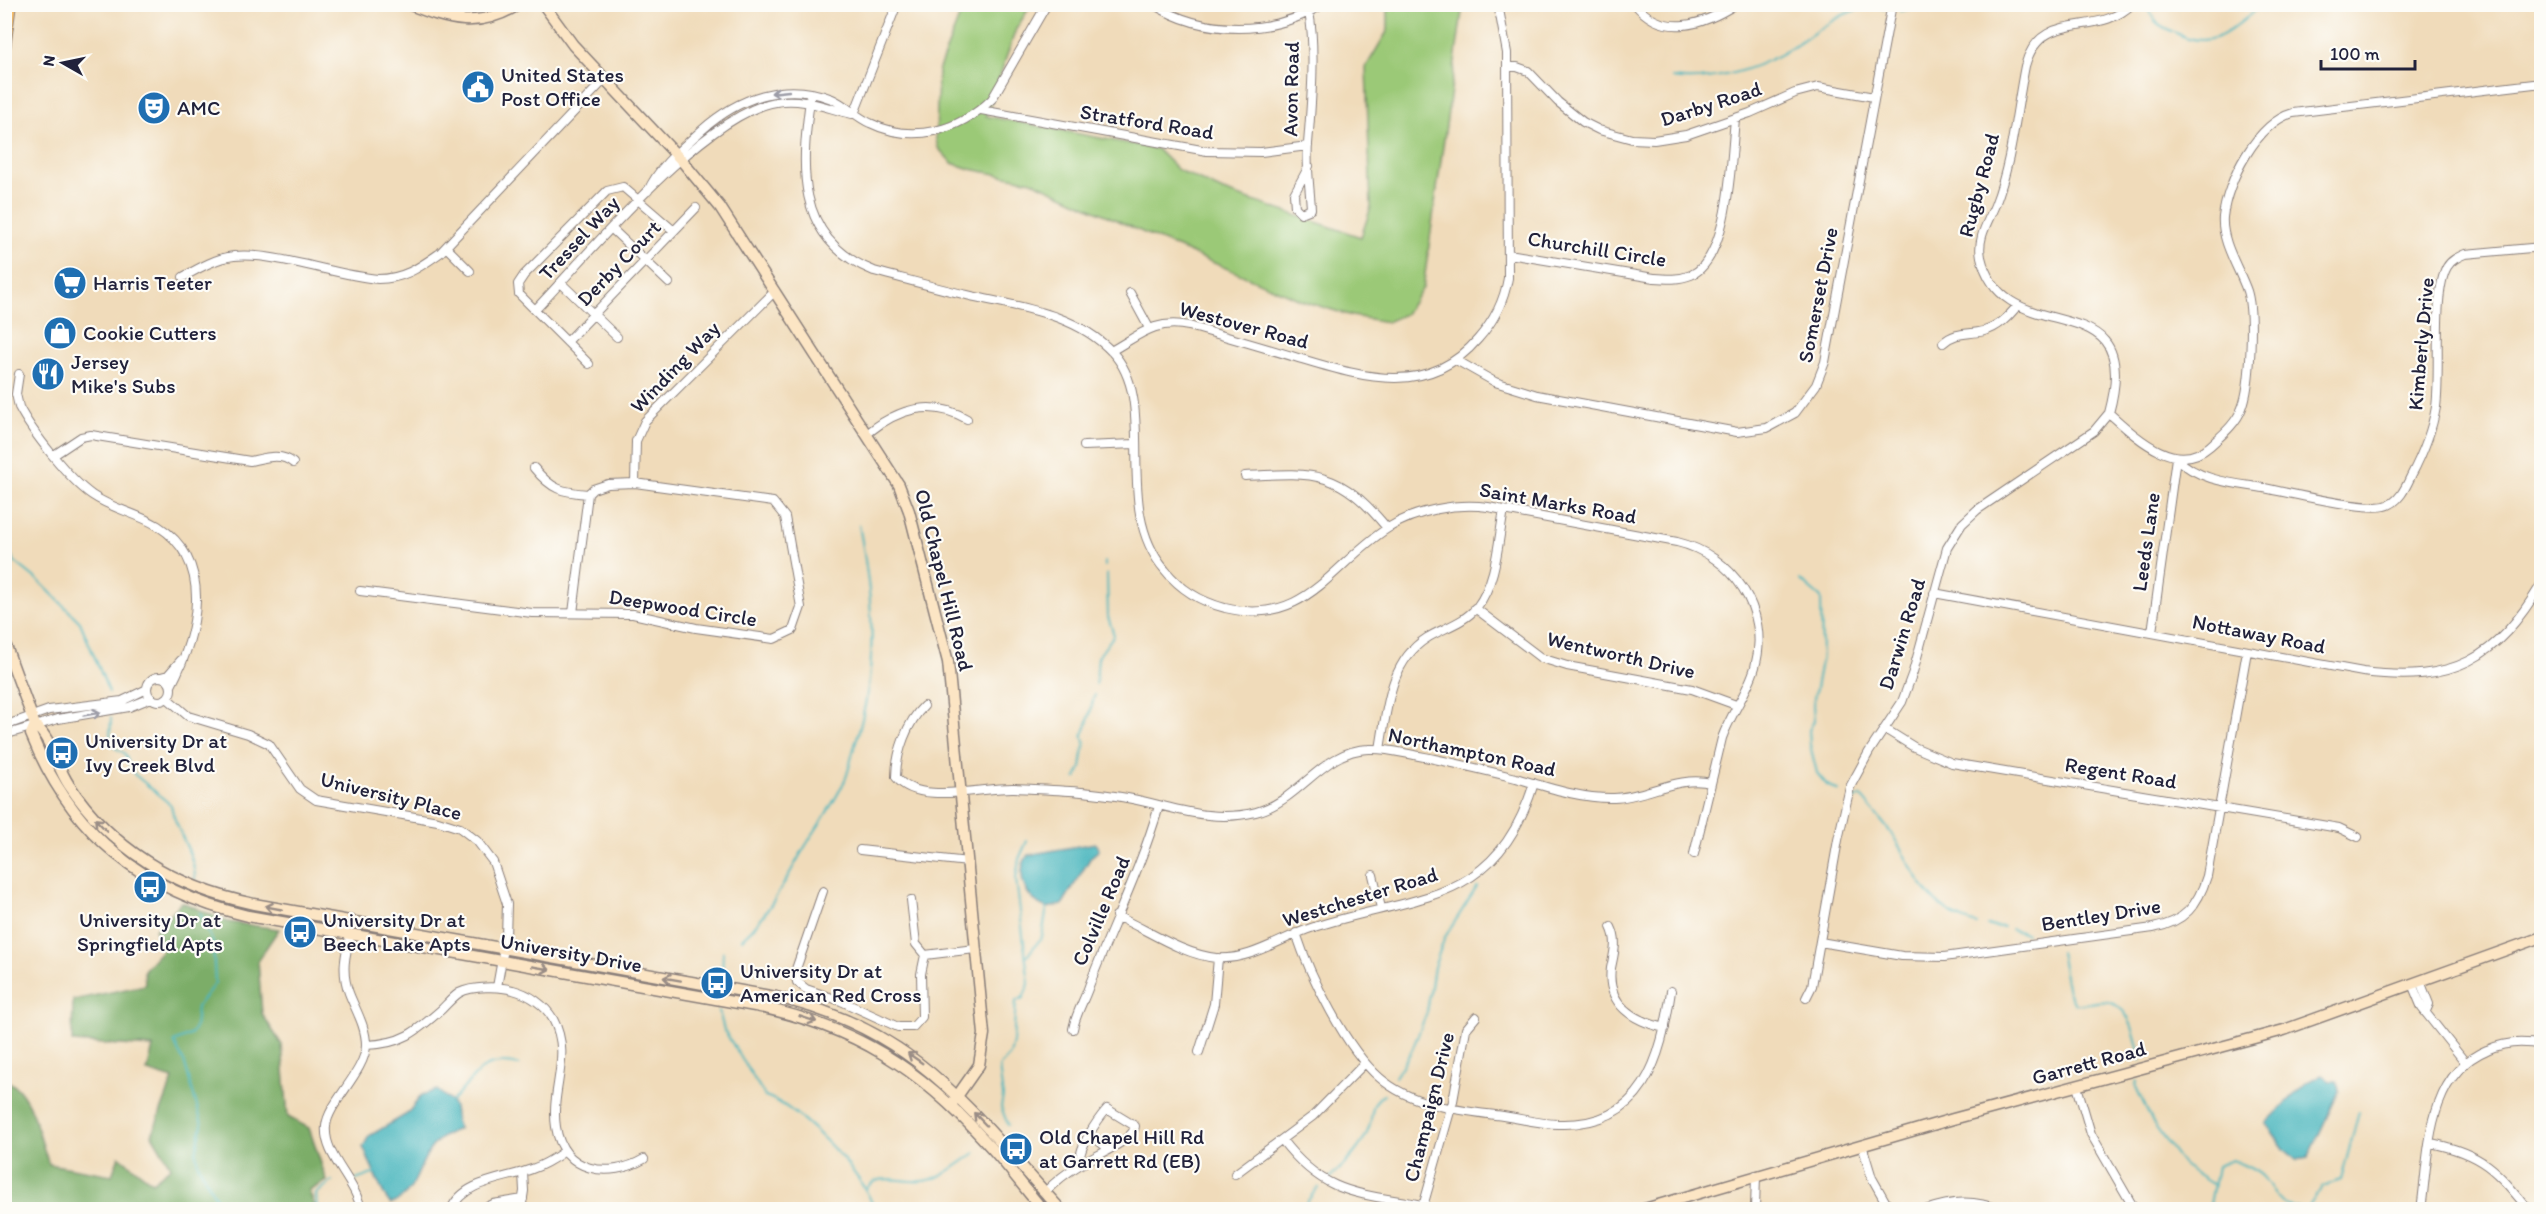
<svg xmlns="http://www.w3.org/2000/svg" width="2546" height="1214" font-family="Itim,sans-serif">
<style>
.green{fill:#9bc977;stroke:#5e7659;stroke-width:1.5}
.forest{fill:#7cad68;stroke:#4f6852;stroke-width:1.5}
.water{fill:#46b5bd;stroke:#346c7c;stroke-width:1.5}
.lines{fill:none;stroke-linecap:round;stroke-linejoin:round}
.stream{stroke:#46b5bd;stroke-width:2}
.street-casing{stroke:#897e7a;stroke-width:10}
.secondary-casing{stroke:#897e7a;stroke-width:13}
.primary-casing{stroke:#897e7a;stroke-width:14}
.street{stroke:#fff;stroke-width:8}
.secondary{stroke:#fce5c4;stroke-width:10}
.primary{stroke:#f8bf6c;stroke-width:12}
.oneway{stroke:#9c9ca7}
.oneway2{stroke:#9a8d86}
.labels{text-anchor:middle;stroke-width:4.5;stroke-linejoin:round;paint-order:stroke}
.poi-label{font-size:21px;fill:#22223b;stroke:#fdfcf7;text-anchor:start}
.street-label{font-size:21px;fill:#22223b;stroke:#fdfcf7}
</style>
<rect width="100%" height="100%" fill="#fdfcf7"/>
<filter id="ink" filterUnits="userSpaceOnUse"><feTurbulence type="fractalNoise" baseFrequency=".0167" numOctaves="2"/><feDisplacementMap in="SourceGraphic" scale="12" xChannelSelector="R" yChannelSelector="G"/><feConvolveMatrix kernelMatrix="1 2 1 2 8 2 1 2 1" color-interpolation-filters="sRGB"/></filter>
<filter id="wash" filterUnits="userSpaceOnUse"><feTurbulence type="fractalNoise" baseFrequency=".008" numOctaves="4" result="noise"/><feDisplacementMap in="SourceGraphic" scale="24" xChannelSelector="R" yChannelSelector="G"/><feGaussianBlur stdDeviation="1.35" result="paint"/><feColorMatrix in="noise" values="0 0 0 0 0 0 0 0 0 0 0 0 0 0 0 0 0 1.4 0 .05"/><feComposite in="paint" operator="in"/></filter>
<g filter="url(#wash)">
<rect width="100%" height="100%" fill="#f0dbba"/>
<!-- green -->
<path class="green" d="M 964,5 L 1031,5 L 1016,29 L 986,116 L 1157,149 L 1178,170 L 1223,191 L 1361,237 L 1371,207 L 1366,67 L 1388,30 L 1388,5 L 1463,5 L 1423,288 L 1405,314 L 1387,322 L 1352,316 L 1303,301 L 1153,237 L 1032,181 L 970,169 L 952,163 L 938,148 L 936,140 L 938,71 Z"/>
<!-- forest -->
<path class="forest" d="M 182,902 L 228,922 L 279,929 L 258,960 L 262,1014 L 282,1045 L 288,1117 L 309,1128 L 327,1181 L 309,1191 L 316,1209 L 5,1209 L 5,1080 C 32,1090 39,1139 49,1164 L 112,1175 L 119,1156 L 152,1182 L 171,1167 L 152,1135 L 173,1079 L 147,1071 L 153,1047 L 72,1042 L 73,1000 L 145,985 L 144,970 L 164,948 L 155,930 Z"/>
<!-- water -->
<path class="water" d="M 1095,843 L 1099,850 L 1091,857 L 1062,905 L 1047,908 C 1026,900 1014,875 1028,855 Z
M 2322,1075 L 2330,1081 L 2337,1081 L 2339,1091 L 2308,1158 L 2297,1160 L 2285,1150 L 2266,1123 L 2306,1083 Z
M 437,1090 C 465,1111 448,1104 459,1129 C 411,1145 428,1189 391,1204 C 383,1199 369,1159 363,1147 L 369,1136 L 407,1114 L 422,1095 Z"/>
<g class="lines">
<!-- stream -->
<path class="stream" d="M 2145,4 C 2157,26 2156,24 2178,34 C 2216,52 2234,26 2263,4
M 1900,11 L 1930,4
M 1672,78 C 1709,83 1751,71 1783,53 C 1815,36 1846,0 1886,9
M 4,542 L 14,561 L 39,581 L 80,622 L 109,692
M 1105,562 L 1105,566
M 1800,580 L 1821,598 L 1822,656 L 1813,704 L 1814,721 L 1809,730 L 1810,745 L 1817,773 L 1827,785 L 1839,791
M 1096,684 L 1098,657 L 1114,635 L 1108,617 L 1107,574
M 111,718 L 110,740 L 114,747 L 124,753 L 134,774 L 171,805 C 175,831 195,852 195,879
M 1076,778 L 1081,768 L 1085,740 L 1082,736 C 1089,725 1090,708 1095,695
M 1853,800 L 1861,796 C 1871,810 1883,821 1893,836 C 1917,874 1927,911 1977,924
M 200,913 L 213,943 L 215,983 L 197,1007 L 195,1028 L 190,1035 L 174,1042 L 185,1064 L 202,1124 L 196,1153 L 198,1164 L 222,1210
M 1987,926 L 2004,927
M 2011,929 L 2027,934
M 742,939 C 769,915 785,881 803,850 C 817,827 834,804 845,780 C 850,768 851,757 855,745 C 879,667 874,604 859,525
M 2060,952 L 2068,992 L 2075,1004 C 2085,1005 2099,1000 2108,1002 C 2132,1007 2136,1041 2141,1061
M 1026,957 L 1042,937 L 1047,907
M 722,975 L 723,952
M 719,1011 L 724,1030 L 765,1096 C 797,1105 867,1176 874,1210
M 1395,1077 L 1412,1050 L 1427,1012 L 1434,967 L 1445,937 L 1477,887
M 2137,1081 L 2136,1087 L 2154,1125 L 2184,1166 L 2212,1184
M 452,1101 C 476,1077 480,1056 519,1065
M 1008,1125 L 1001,1107 L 1003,1096 L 999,1067 L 1010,1055 L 1013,1042 L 1016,1001 L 1023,998 L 1029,984 L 1016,879 L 1019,859 L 1027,841
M 1330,1178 C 1344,1166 1363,1146 1369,1128 C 1373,1116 1370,1101 1384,1095
M 356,1180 L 378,1172
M 865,1190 C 877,1171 903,1183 922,1181 C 941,1180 959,1163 975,1153
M 313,1210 L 317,1207 L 316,1194 L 332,1181
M 1301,1210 L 1318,1187
M 2209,1210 L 2217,1166 L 2233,1160 C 2242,1165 2256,1169 2263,1177 C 2278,1196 2277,1207 2307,1209 L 2323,1186 L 2341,1180 L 2359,1112"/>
</g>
</g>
<g filter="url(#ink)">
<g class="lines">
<!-- street casing -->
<g class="street-casing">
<path id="street" d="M 1153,4 C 1203,36 1273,36 1323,4
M 1635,4 C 1663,39 1704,25 1736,4
M 2132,4 C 2098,39 2041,7 2025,66 C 2016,111 2012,162 1995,205 C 1988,222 1977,238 1981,257 C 2004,356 2146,277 2109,413 C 2136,437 2176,476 2210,446 C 2222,435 2236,424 2242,408 C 2251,386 2254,313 2247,291 C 2239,268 2221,242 2223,217 C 2227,181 2257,123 2293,113 L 2542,83
M 1507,67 L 1517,67 L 1528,71 L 1558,102 L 1583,122 L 1599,130 L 1632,139 L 1654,140 L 1686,135 L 1750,113 L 1795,93 L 1818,87 L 1874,97
M 811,93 C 801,164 793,239 874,271 C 905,279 936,288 967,295 C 1017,307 1074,312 1112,352 C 1161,403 1110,506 1165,570 C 1180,589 1202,602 1225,608 C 1307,627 1331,564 1388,528 C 1416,510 1456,503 1488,507 L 1677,542 C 1732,555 1771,610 1755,667 C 1748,692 1731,713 1722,738 L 1694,854
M 981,110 L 1207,151 L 1261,152 L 1308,146
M 854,114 L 897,4
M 1309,166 L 1294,194 L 1295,207 L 1301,213 L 1311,209 C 1310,188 1306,165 1308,144 C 1311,107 1316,48 1309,12
M 648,191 C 660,165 681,149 702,130 C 738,98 785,80 832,99 C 846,105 856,117 870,123 C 913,144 959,131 992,99 L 1047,4
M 612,229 L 669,283
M 446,247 L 470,271
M 1509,254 L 1654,278 C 1667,279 1679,280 1691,275 C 1730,258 1731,157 1735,119
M 183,277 C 199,268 216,258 234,256 C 275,252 335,275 378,279 C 404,279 420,267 440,253 L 605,79
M 561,283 L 617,337
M 1130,293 L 1149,328
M 535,310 C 588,255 703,114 776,102 C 803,97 826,108 852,114
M 567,342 L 696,208
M 1943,343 C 1956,331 1968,335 1984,331 C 1999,327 2009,316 2018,305
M 1111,351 C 1140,335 1154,319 1189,326 C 1224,336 1259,346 1295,357 C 1359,376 1426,400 1478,339 C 1494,321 1504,302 1508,278 L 1507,53 L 1498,4
M 1456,360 L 1495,382 L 1537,395 L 1737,432 L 1767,428 L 1795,413 L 1816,385 L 1825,362 L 1892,4
M 589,364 L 519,294 L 518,284 L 524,275 L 607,191 L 623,187 L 674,231
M 19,374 L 16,394 L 19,407 C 32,432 69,479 92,495 C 112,509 137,513 158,526 C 216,563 197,636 171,686
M 868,433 C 898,409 931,398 967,419
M 1084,446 L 1135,444
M 54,455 L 81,437 L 91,435 L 250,461 C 264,458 282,452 293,463
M 2176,458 C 2199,481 2232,483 2264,488 C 2289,493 2364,511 2385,506 C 2399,503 2406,487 2411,476 C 2422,455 2432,431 2436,407 C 2441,373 2432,293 2447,267 C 2451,260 2458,257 2465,254 L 2542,247
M 1245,476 C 1316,472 1339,470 1387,528
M 635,483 L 636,441 L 645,421 L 775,291
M 360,591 L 532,613 L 633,614 L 696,628 L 774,639 L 793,630 L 801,607 L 785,517 L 773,502 L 635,483 L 608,484 L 593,489 L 588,494 C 562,492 552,490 534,468
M 1934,593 L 2363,672 C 2454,683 2495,661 2542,583
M 1475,608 L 1541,658 L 1567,666 L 1692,689 L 1736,705
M 573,613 L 588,494
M 2152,632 L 2176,458
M147 689a12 12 0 1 1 24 0a12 12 0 1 1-24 0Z
M 161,677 L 168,675 L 181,660
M 167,698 L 188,716 L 248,734 L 269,744 L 300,789 L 316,800 L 438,821 L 460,828 L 477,841 L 493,862 L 507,904 L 506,937 L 497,987
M 924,706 C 907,722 896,753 896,777 C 918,806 982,787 1014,788 C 1052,790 1090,791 1127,798 C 1172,806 1210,824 1256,812 C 1300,801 1322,750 1369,749 C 1386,748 1402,753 1419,756 C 1451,762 1484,770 1516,778 C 1547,787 1581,799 1614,798 C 1647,797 1678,775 1711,783
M 4,726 L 49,710 L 122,701 L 147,689
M 1885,729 L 1914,747 L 1952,763 L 2339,828 L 2358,837
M 4,735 L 58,719 L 129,707 L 151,698
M 1380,749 C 1387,710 1389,662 1427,638 C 1443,628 1464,623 1477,607 C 1497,581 1498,541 1504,510
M 860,850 L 968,862
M 1373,875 L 1381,908
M 823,891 L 795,972 L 797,982 L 806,989 L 841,1001 L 898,1027 L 913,1027 L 922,1017 L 921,974 L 925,955 L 975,949
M 911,900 L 916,944 L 925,955
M 1116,916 C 1148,930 1181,954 1216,958 C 1251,961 1282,937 1314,927 C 1418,894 1496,906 1534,783
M 1611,927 C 1618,941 1614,953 1611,968 C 1606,1005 1634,1021 1665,1028
M 1296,933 C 1310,976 1346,1049 1380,1078 C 1411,1105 1456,1110 1495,1115 C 1516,1117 1538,1124 1558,1124 C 1644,1127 1661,1059 1671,991
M 351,934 C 345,954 341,972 349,993 C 355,1009 366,1026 366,1045 C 366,1071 328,1103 326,1126 C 323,1156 356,1180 361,1210
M 1820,942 L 1902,956 L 1944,957 L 2153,928 C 2185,922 2198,905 2207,876 L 2247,651
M 2420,981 L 2429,1004 L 2426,1011
M 2412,984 L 2422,1008 L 2465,1062
M 1806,998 L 1812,986 L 1838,840 L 1850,787 L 1869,752 L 1902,702 L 1913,672 L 1947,548 L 1962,524 L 1977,510 L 2094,431 L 2109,413
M 1073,1029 C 1076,1013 1084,1001 1089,986 C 1112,926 1141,868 1159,806
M 366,1045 C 402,1044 416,1032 442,1009 C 447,1004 453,997 459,993 C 472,986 499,986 513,990 C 529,994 545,1005 553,1019 C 573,1056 550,1089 556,1127 C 563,1173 610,1179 644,1159
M 1199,1052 L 1214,1004 L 1218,958
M 2077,1086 L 2091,1134 L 2135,1210
M 1091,1135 L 1109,1149
M 1282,1140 C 1325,1196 1359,1193 1423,1205
M 2431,1143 C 2483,1154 2496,1170 2529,1210
M 1862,1145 L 1872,1178 L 1890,1210
M 1235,1174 L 1313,1116 L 1365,1063
M 1045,1192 C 1055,1182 1066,1173 1078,1166 C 1090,1158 1134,1141 1135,1126 L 1107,1109 C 1098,1119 1075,1152 1081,1164
M 451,1210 C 463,1180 506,1179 532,1169 C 544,1165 555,1158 565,1151
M 481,1210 L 493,1204 L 523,1199
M 521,1210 L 524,1191 L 523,1172
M 1422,1210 L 1453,1101 L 1466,1029 L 1476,1017
M 1755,1210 L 1756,1175
M 1925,1210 C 1952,1201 1974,1199 2000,1210
M 2421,1210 C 2429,1155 2426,1075 2487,1050 C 2504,1042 2523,1041 2542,1045"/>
</g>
<!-- secondary casing -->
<g class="secondary-casing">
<path id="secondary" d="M 408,4 C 451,21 477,30 520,4
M 543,4 L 573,45 L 682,161 L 720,207 L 899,485 L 909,511 L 948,662 L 984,1034 L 979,1065 L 951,1105
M 4,641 L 35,725 C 52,739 56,766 69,785 C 113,851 177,888 254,904 L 776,997 C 918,1030 969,1110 1061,1210
M 35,725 L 31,734 C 72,835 143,891 248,916 L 755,1006 C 854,1026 920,1068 987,1143 C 1007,1164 1024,1188 1043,1210
M 1641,1210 L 1953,1119 L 2284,1030 L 2542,937"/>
</g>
<!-- primary casing -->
<g class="primary-casing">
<path id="primary" d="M 4,48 L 10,4"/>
</g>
<!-- street -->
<use href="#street" class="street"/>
<!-- secondary -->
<use href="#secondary" class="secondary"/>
<!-- primary -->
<use href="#primary" class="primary"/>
</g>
<!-- one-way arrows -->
<defs><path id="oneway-shaft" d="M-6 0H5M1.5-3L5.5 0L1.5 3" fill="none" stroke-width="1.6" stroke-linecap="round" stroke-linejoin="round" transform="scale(1.5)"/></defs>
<g class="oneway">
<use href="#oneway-shaft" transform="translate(780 92) rotate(174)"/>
<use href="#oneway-shaft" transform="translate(92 714) rotate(-10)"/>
</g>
<g class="oneway2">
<use href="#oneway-shaft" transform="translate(101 825) rotate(-134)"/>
<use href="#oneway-shaft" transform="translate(274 908) rotate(-169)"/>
<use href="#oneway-shaft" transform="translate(541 968) rotate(10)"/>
<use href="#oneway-shaft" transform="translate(672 979) rotate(-170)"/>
<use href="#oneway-shaft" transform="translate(808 1019) rotate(18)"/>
<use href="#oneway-shaft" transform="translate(915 1058) rotate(-145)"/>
<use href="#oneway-shaft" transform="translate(980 1119) rotate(-134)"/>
</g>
</g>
<!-- icons -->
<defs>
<g id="civic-disc" transform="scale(1.725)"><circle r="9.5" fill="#1f6fb2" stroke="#fdfcf7"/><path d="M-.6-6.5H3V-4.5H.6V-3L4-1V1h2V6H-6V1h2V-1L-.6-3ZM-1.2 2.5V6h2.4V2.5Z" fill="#fff"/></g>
<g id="theatre-disc" transform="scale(1.725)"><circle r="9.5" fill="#1f6fb2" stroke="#fdfcf7"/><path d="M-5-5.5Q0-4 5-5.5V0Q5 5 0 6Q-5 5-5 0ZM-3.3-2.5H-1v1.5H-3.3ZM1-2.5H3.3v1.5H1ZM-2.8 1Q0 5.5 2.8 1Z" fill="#fff"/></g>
<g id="supermarket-disc" transform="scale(1.725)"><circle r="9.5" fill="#1f6fb2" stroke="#fdfcf7"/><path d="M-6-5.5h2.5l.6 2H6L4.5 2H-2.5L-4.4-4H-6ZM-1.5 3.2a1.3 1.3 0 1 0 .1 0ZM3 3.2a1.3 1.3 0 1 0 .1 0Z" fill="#fff"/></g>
<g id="shop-disc" transform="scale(1.725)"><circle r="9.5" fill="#1f6fb2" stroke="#fdfcf7"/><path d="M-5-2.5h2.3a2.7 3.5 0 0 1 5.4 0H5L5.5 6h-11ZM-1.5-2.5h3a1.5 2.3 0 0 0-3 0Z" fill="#fff"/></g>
<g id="restaurant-disc" transform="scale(1.725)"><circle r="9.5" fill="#1f6fb2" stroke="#fdfcf7"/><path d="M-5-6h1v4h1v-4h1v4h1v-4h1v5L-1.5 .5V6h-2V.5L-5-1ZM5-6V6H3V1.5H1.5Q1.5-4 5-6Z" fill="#fff"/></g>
<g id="bus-disc" transform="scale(1.725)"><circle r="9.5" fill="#1f6fb2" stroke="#fdfcf7"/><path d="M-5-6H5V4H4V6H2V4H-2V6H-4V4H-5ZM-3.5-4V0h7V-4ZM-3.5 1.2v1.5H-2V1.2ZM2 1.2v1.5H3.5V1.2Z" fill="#fff"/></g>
</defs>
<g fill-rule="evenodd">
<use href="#civic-disc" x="478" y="87"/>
<use href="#theatre-disc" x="154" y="108"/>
<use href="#supermarket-disc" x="70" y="283"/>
<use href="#shop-disc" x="60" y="333"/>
<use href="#restaurant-disc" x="48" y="374"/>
<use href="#bus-disc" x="62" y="753"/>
<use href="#bus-disc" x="150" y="887"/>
<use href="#bus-disc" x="300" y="932"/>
<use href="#bus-disc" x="717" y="983"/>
<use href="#bus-disc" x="1016" y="1149"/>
</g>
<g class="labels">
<!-- poi labels -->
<g class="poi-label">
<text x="501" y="82">United States<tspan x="501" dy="24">Post Office</tspan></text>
<text x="177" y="115">AMC</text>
<text x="93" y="290">Harris Teeter</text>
<text x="83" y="340">Cookie Cutters</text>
<text x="71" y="369">Jersey<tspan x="71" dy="24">Mike's Subs</tspan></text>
<text x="85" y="748">University Dr at<tspan x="85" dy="24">Ivy Creek Blvd</tspan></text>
<text x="150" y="927" text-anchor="middle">University Dr at<tspan x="150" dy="24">Springfield Apts</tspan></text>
<text x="323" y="927">University Dr at<tspan x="323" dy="24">Beech Lake Apts</tspan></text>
<text x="740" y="978">University Dr at<tspan x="740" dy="24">American Red Cross</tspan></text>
<text x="1039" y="1144">Old Chapel Hill Rd<tspan x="1039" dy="24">at Garrett Rd (EB)</tspan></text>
</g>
<!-- street labels -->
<g class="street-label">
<text transform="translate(1291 89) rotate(-89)" y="7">Avon Road</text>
<text transform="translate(1711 104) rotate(-18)" y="7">Darby Road</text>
<text transform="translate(1147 122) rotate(9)" y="7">Stratford Road</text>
<text transform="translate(1979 185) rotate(-75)" y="7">Rugby Road</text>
<text transform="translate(579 238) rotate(-47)" y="7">Tressel Way</text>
<text transform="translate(1597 249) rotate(9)" y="7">Churchill Circle</text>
<text transform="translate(619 263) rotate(-46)" y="7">Derby Court</text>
<text transform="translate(1818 295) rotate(-79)" y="7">Somerset Drive</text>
<text transform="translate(1244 325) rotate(15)" y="7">Westover Road</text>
<text transform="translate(2421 344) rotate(-85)" y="7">Kimberly Drive</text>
<text transform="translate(675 367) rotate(-46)" y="7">Winding Way</text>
<text transform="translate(1558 503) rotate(10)" y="7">Saint Marks Road</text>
<text transform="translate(2146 542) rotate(-82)" y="7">Leeds Lane</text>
<text transform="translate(944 580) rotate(76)" y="7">Old Chapel Hill Road</text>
<text transform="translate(683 608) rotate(9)" y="7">Deepwood Circle</text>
<text transform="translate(1902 634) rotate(-73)" y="7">Darwin Road</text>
<text transform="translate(2259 634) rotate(11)" y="7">Nottaway Road</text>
<text transform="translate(1621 655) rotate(13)" y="7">Wentworth Drive</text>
<text transform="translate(1472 752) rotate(12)" y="7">Northampton Road</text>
<text transform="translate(2121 773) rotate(9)" y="7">Regent Road</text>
<text transform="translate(391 796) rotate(14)" y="7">University Place</text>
<text transform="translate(1360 897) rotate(-17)" y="7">Westchester Road</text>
<text transform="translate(1101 911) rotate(-67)" y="7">Colville Road</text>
<text transform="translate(2101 915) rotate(-9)" y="7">Bentley Drive</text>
<text transform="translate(571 953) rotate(10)" y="7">University Drive</text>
<text transform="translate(2089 1063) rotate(-15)" y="7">Garrett Road</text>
<text transform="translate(1429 1107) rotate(-76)" y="7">Champaign Drive</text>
</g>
</g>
<!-- margin -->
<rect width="2546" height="1214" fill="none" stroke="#fdfcf7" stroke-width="24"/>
<!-- north arrow -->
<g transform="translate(63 63) rotate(279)" stroke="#fdfcf7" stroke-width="4.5" paint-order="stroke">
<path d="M0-4.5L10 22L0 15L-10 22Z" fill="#22223b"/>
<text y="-9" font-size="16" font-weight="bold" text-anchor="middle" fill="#22223b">N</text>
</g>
<!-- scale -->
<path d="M2321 60v9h94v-9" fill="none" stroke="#22223b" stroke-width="3"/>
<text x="2330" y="60" font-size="18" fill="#22223b" stroke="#fdfcf7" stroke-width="4.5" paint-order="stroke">100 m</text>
</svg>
